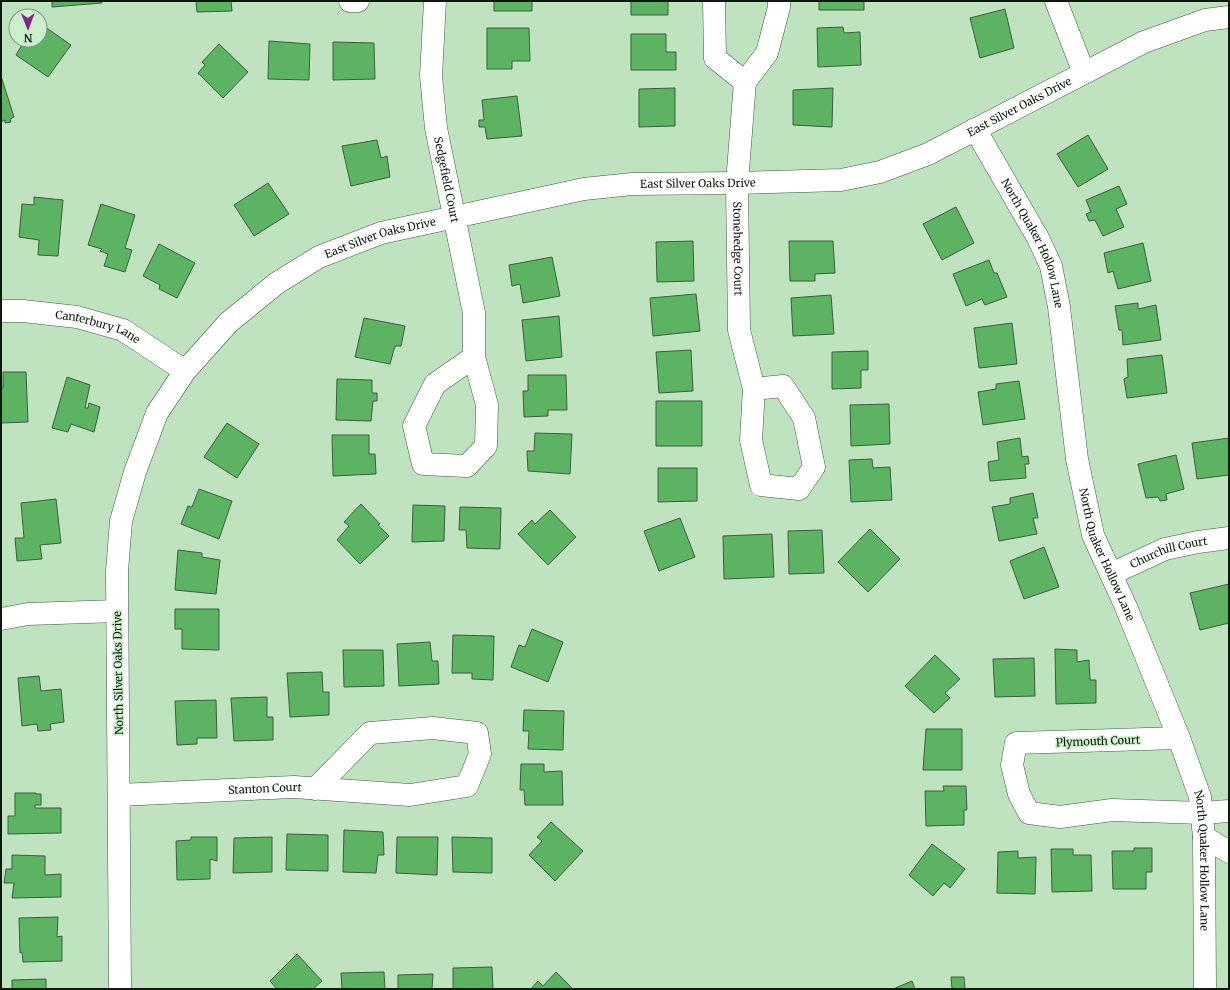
<svg xmlns="http://www.w3.org/2000/svg" width="1230" height="990" font-family="Merriweather,serif">
<style>
.building{fill:#5cb462;stroke:#3d5d3f}
.lines{fill:none;stroke-linecap:round;stroke-linejoin:round}
.minor-casing{stroke:#3c5b3d;stroke-width:23}
.minor{stroke:#fff;stroke-width:22}
.labels{text-anchor:middle;stroke-width:3;stroke-linejoin:round;paint-order:stroke}
.street-label{font-size:11px;fill:#0c190d;stroke:#ccf0cc}
</style>
<rect width="100%" height="100%" fill="#bfe3bf"/>
<!-- building -->
<path class="building" d="M 52,1 L 102,1 L 102,3 L 52,7 Z
M 196,1 L 231,1 L 232,11 L 197,12 Z
M 494,1 L 532,1 L 532,11 L 494,11 Z
M 631,1 L 668,1 L 668,15 L 631,15 Z
M 819,1 L 864,1 L 864,10 L 819,10 Z
M 1005,9 L 1014,48 L 980,58 L 970,18 Z
M 41,24 L 71,45 L 48,77 L 16,55 L 25,40 L 40,40 L 40,26 Z
M 843,27 L 844,33 L 860,32 L 861,65 L 818,67 L 817,28 Z
M 487,28 L 529,28 L 530,61 L 512,61 L 512,69 L 487,69 Z
M 631,34 L 666,34 L 666,52 L 676,52 L 676,70 L 631,70 Z
M 269,41 L 310,44 L 309,80 L 268,79 Z
M 333,42 L 374,43 L 375,79 L 333,80 Z
M 219,44 L 248,72 L 223,98 L 198,73 L 205,65 L 202,62 Z
M 1,76 L 14,117 L 10,119 L 11,122 L 5,123 L 5,120 L 1,122 Z
M 675,88 L 675,126 L 639,127 L 639,89 Z
M 833,88 L 832,127 L 793,125 L 793,90 Z
M 517,96 L 522,136 L 487,139 L 485,127 L 479,127 L 479,120 L 484,120 L 482,100 Z
M 1088,135 L 1108,169 L 1078,187 L 1057,154 Z
M 377,140 L 381,158 L 387,156 L 390,177 L 351,186 L 342,146 Z
M 268,183 L 289,214 L 254,236 L 234,205 Z
M 1119,186 L 1127,204 L 1116,209 L 1124,227 L 1103,236 L 1095,220 L 1089,221 L 1086,214 L 1091,212 L 1086,200 Z
M 34,197 L 63,200 L 58,256 L 38,255 L 39,240 L 19,237 L 22,204 L 34,205 Z
M 101,204 L 135,215 L 125,248 L 132,250 L 125,272 L 104,266 L 108,254 L 100,251 L 102,249 L 88,245 Z
M 956,207 L 974,243 L 942,260 L 923,224 Z
M 693,241 L 694,281 L 657,282 L 656,242 Z
M 789,241 L 833,241 L 835,273 L 815,274 L 815,281 L 790,281 Z
M 1143,243 L 1151,281 L 1118,289 L 1113,271 L 1108,273 L 1104,253 Z
M 159,244 L 195,263 L 177,298 L 159,289 L 160,285 L 143,276 Z
M 552,257 L 560,296 L 523,303 L 520,284 L 512,286 L 509,265 Z
M 989,260 L 994,273 L 997,273 L 1007,297 L 985,305 L 982,299 L 966,306 L 953,274 Z
M 696,294 L 700,331 L 653,336 L 650,298 Z
M 831,295 L 834,334 L 793,336 L 791,298 Z
M 1138,303 L 1138,309 L 1156,305 L 1161,340 L 1123,345 L 1122,330 L 1119,330 L 1115,306 Z
M 559,316 L 562,357 L 526,361 L 522,320 Z
M 364,318 L 405,326 L 401,346 L 395,346 L 390,364 L 355,357 Z
M 1012,323 L 1017,364 L 979,368 L 974,328 Z
M 691,350 L 693,391 L 659,393 L 656,352 Z
M 868,351 L 868,370 L 861,370 L 861,388 L 832,389 L 832,352 Z
M 1162,355 L 1167,393 L 1127,398 L 1124,379 L 1128,377 L 1127,359 Z
M 3,372 L 26,372 L 28,422 L 1,423 L 1,388 L 3,388 Z
M 528,375 L 566,375 L 567,410 L 548,410 L 548,416 L 524,417 L 523,391 L 528,391 Z
M 67,377 L 90,385 L 85,408 L 88,408 L 89,403 L 100,407 L 94,432 L 71,424 L 68,432 L 52,428 Z
M 337,379 L 372,380 L 372,393 L 377,393 L 377,401 L 373,401 L 371,421 L 336,420 Z
M 1019,381 L 1025,419 L 983,425 L 978,392 L 996,389 L 996,384 Z
M 656,401 L 702,401 L 702,446 L 656,446 Z
M 889,404 L 890,444 L 851,446 L 850,405 Z
M 227,423 L 259,444 L 237,478 L 204,457 Z
M 535,433 L 572,434 L 570,474 L 528,471 L 527,451 L 534,451 Z
M 332,435 L 369,435 L 369,454 L 375,454 L 376,474 L 333,476 Z
M 1020,438 L 1022,457 L 1028,456 L 1029,464 L 1025,464 L 1026,478 L 990,481 L 988,462 L 999,460 L 997,442 Z
M 1229,438 L 1229,475 L 1197,479 L 1192,443 Z
M 1176,455 L 1184,489 L 1166,494 L 1167,500 L 1160,501 L 1158,497 L 1146,498 L 1138,464 Z
M 872,459 L 873,468 L 890,467 L 892,500 L 851,502 L 849,460 Z
M 658,468 L 697,468 L 697,501 L 658,502 Z
M 199,489 L 232,501 L 219,539 L 181,524 L 188,506 L 192,507 Z
M 1033,493 L 1038,518 L 1033,518 L 1037,534 L 999,541 L 992,507 L 1010,504 L 1010,498 Z
M 56,499 L 61,543 L 40,545 L 42,559 L 17,561 L 15,538 L 24,538 L 21,503 Z
M 361,504 L 380,524 L 378,525 L 389,536 L 360,564 L 337,540 L 349,526 L 344,522 Z
M 413,505 L 445,506 L 444,541 L 412,542 Z
M 460,507 L 501,508 L 500,549 L 467,548 L 466,530 L 459,530 Z
M 550,510 L 576,537 L 548,565 L 518,534 L 532,520 L 535,524 Z
M 680,518 L 695,557 L 659,571 L 644,531 Z
M 870,529 L 900,559 L 868,592 L 838,562 Z
M 822,530 L 824,573 L 789,574 L 788,531 Z
M 772,534 L 774,577 L 724,579 L 723,536 Z
M 1044,547 L 1059,587 L 1024,599 L 1010,561 Z
M 178,550 L 202,553 L 202,557 L 220,560 L 216,594 L 175,590 Z
M 1229,584 L 1229,623 L 1200,630 L 1190,593 Z
M 175,609 L 219,609 L 219,650 L 182,649 L 182,629 L 175,629 Z
M 532,629 L 563,642 L 548,682 L 511,667 L 519,645 L 525,647 Z
M 453,635 L 494,636 L 493,680 L 472,679 L 472,673 L 452,673 Z
M 430,642 L 432,661 L 438,661 L 439,684 L 399,686 L 397,644 Z
M 1055,649 L 1077,650 L 1077,662 L 1089,660 L 1090,680 L 1096,680 L 1096,703 L 1056,704 Z
M 343,650 L 383,650 L 384,686 L 344,687 Z
M 935,655 L 960,679 L 945,693 L 950,698 L 934,713 L 905,686 Z
M 1034,658 L 1035,696 L 995,697 L 993,659 Z
M 322,672 L 323,692 L 329,692 L 329,715 L 290,717 L 287,673 Z
M 39,676 L 41,691 L 61,689 L 64,722 L 50,724 L 51,730 L 38,731 L 37,724 L 22,726 L 18,678 Z
M 267,697 L 267,717 L 273,717 L 273,740 L 234,741 L 231,698 Z
M 216,700 L 217,738 L 197,738 L 197,744 L 177,745 L 175,701 Z
M 524,710 L 564,711 L 563,750 L 528,749 L 529,731 L 523,731 Z
M 926,729 L 962,729 L 962,770 L 923,770 Z
M 521,764 L 544,764 L 544,772 L 562,771 L 563,805 L 525,805 L 524,790 L 520,790 Z
M 943,786 L 966,786 L 967,810 L 964,810 L 964,825 L 926,826 L 925,791 L 944,791 Z
M 15,793 L 36,793 L 36,794 L 41,794 L 41,805 L 35,805 L 35,808 L 61,808 L 61,833 L 8,834 L 8,816 L 15,816 Z
M 551,822 L 583,851 L 555,881 L 529,855 L 542,841 L 537,837 Z
M 344,830 L 383,832 L 384,855 L 378,855 L 376,873 L 343,872 Z
M 287,834 L 328,835 L 328,871 L 286,870 Z
M 191,837 L 217,837 L 217,861 L 210,859 L 210,879 L 177,880 L 176,841 L 191,840 Z
M 272,837 L 272,872 L 233,873 L 234,838 Z
M 397,837 L 438,837 L 437,875 L 396,873 Z
M 452,837 L 492,838 L 492,873 L 453,872 Z
M 932,844 L 965,869 L 950,888 L 944,883 L 933,896 L 909,875 Z
M 1134,848 L 1152,848 L 1152,872 L 1146,872 L 1146,889 L 1113,889 L 1112,851 L 1134,851 Z
M 1051,849 L 1073,849 L 1073,855 L 1091,855 L 1092,891 L 1052,892 Z
M 1018,851 L 1018,858 L 1036,857 L 1035,894 L 997,893 L 998,852 Z
M 12,855 L 45,856 L 45,875 L 61,874 L 61,897 L 12,898 L 14,883 L 4,883 L 6,869 L 12,869 Z
M 58,917 L 57,937 L 62,936 L 62,961 L 23,962 L 22,952 L 20,953 L 19,918 Z
M 297,954 L 322,981 L 313,989 L 277,989 L 270,981 Z
M 492,967 L 493,989 L 453,989 L 453,968 Z
M 384,972 L 385,989 L 342,989 L 341,973 Z
M 556,972 L 573,989 L 531,989 L 538,981 L 543,986 Z
M 433,974 L 432,989 L 398,989 L 398,975 Z
M 951,977 L 964,977 L 965,989 L 952,989 Z
M 46,979 L 46,989 L 12,989 L 12,980 Z
M 912,981 L 915,989 L 893,989 Z"/>
<g class="lines">
<!-- minor casing -->
<g class="minor-casing">
<g id="minor">
<path d="M 350,1 L 358,1"/>
<path id="s1" d="M 435,1 L 431,76 L 436,128 L 474,313 L 474,357 L 487,405 L 486,446 L 467,466 L 423,464 L 414,426 L 435,384 L 474,357"/>
<path d="M 714,1 L 715,58 L 745,82"/>
<path d="M 1056,1 L 1084,73"/>
<path id="s2" d="M 745,82 L 737,183 L 739,330 L 754,389 L 751,440 L 761,485 L 799,489 L 814,467 L 804,418 L 783,386 L 754,389"/>
<path d="M 745,82 L 767,53 L 779,7 L 779,1"/>
<path id="s3" d="M 975,129 L 1038,238 L 1051,266 L 1059,307 L 1077,459 L 1093,535 L 1126,607 L 1179,738 L 1200,797 L 1204,837 L 1205,989"/>
<path id="s4" d="M 1,311 L 23,311 L 77,317 L 123,330 L 185,371"/>
<path id="s5" d="M 1111,574 L 1165,549 L 1198,542 L 1229,538"/>
<path d="M 1,619 L 28,614 L 117,611"/>
<path d="M 1179,738 L 1016,743 L 1012,765 L 1019,794 L 1029,813 L 1060,817 L 1112,810 L 1202,813 L 1229,811"/>
<path id="s6" d="M 119,795 L 294,787 L 410,795 L 467,786 L 480,754 L 477,733 L 433,728 L 370,733 L 315,789"/>
<path d="M 1204,837 L 1229,852"/>
<path id="s7" d="M 120,989 L 117,571 L 121,521 L 135,472 L 157,413 L 185,371 L 229,322 L 277,283 L 319,257 L 381,233 L 584,189 L 632,184 L 737,183 L 841,180 L 880,172 L 928,154 L 1144,42 L 1205,20 L 1229,17"/>
</g>
</g>
<!-- minor -->
<use href="#minor" class="minor"/>
</g>
<g class="labels">
<!-- street labels -->
<g class="street-label">
<text dy="4" stroke="none"><textPath href="#s7" startOffset="1535">East Silver Oaks Drive</textPath></text>
<text dy="4" stroke="none"><textPath href="#s1" startOffset="180">Sedgefield Court</textPath></text>
<text dy="4" stroke="none"><textPath href="#s7" startOffset="1198">East Silver Oaks Drive</textPath></text>
<text dy="4" stroke="none"><textPath href="#s7" startOffset="874">East Silver Oaks Drive</textPath></text>
<text dy="4" stroke="none"><textPath href="#s3" startOffset="129">North Quaker Hollow Lane</textPath></text>
<text dy="4" stroke="none"><textPath href="#s2" startOffset="167">Stonehedge Court</textPath></text>
<text dy="4" stroke="none"><textPath href="#s4" startOffset="99">Canterbury Lane</textPath></text>
<text dy="4" stroke="none"><textPath href="#s3" startOffset="452">North Quaker Hollow Lane</textPath></text>
<text dy="4" stroke="none"><textPath href="#s5" startOffset="62">Churchill Court</textPath></text>
<text transform="translate(118 673) rotate(-91)" y="4">North Silver Oaks Drive</text>
<text transform="translate(1098 741) rotate(-2)" y="4">Plymouth Court</text>
<text dy="4" stroke="none"><textPath href="#s6" startOffset="146">Stanton Court</textPath></text>
<text dy="4" stroke="none"><textPath href="#s3" startOffset="776">North Quaker Hollow Lane</textPath></text>
</g>
</g>
<!-- border -->
<rect width="1230" height="990" fill="none" stroke="#0c190d" stroke-width="4"/>
<!-- north arrow -->
<g transform="translate(28 28) rotate(179)"><circle r="19" fill="#ccf0cc" stroke="#7f9a80"/>
<path d="M0-3L7 15L0 10L-7 15Z" fill="#88258e"/>
<text y="-6" font-size="11" font-weight="bold" text-anchor="middle" fill="#0c190d">N</text>
</g>
</svg>
